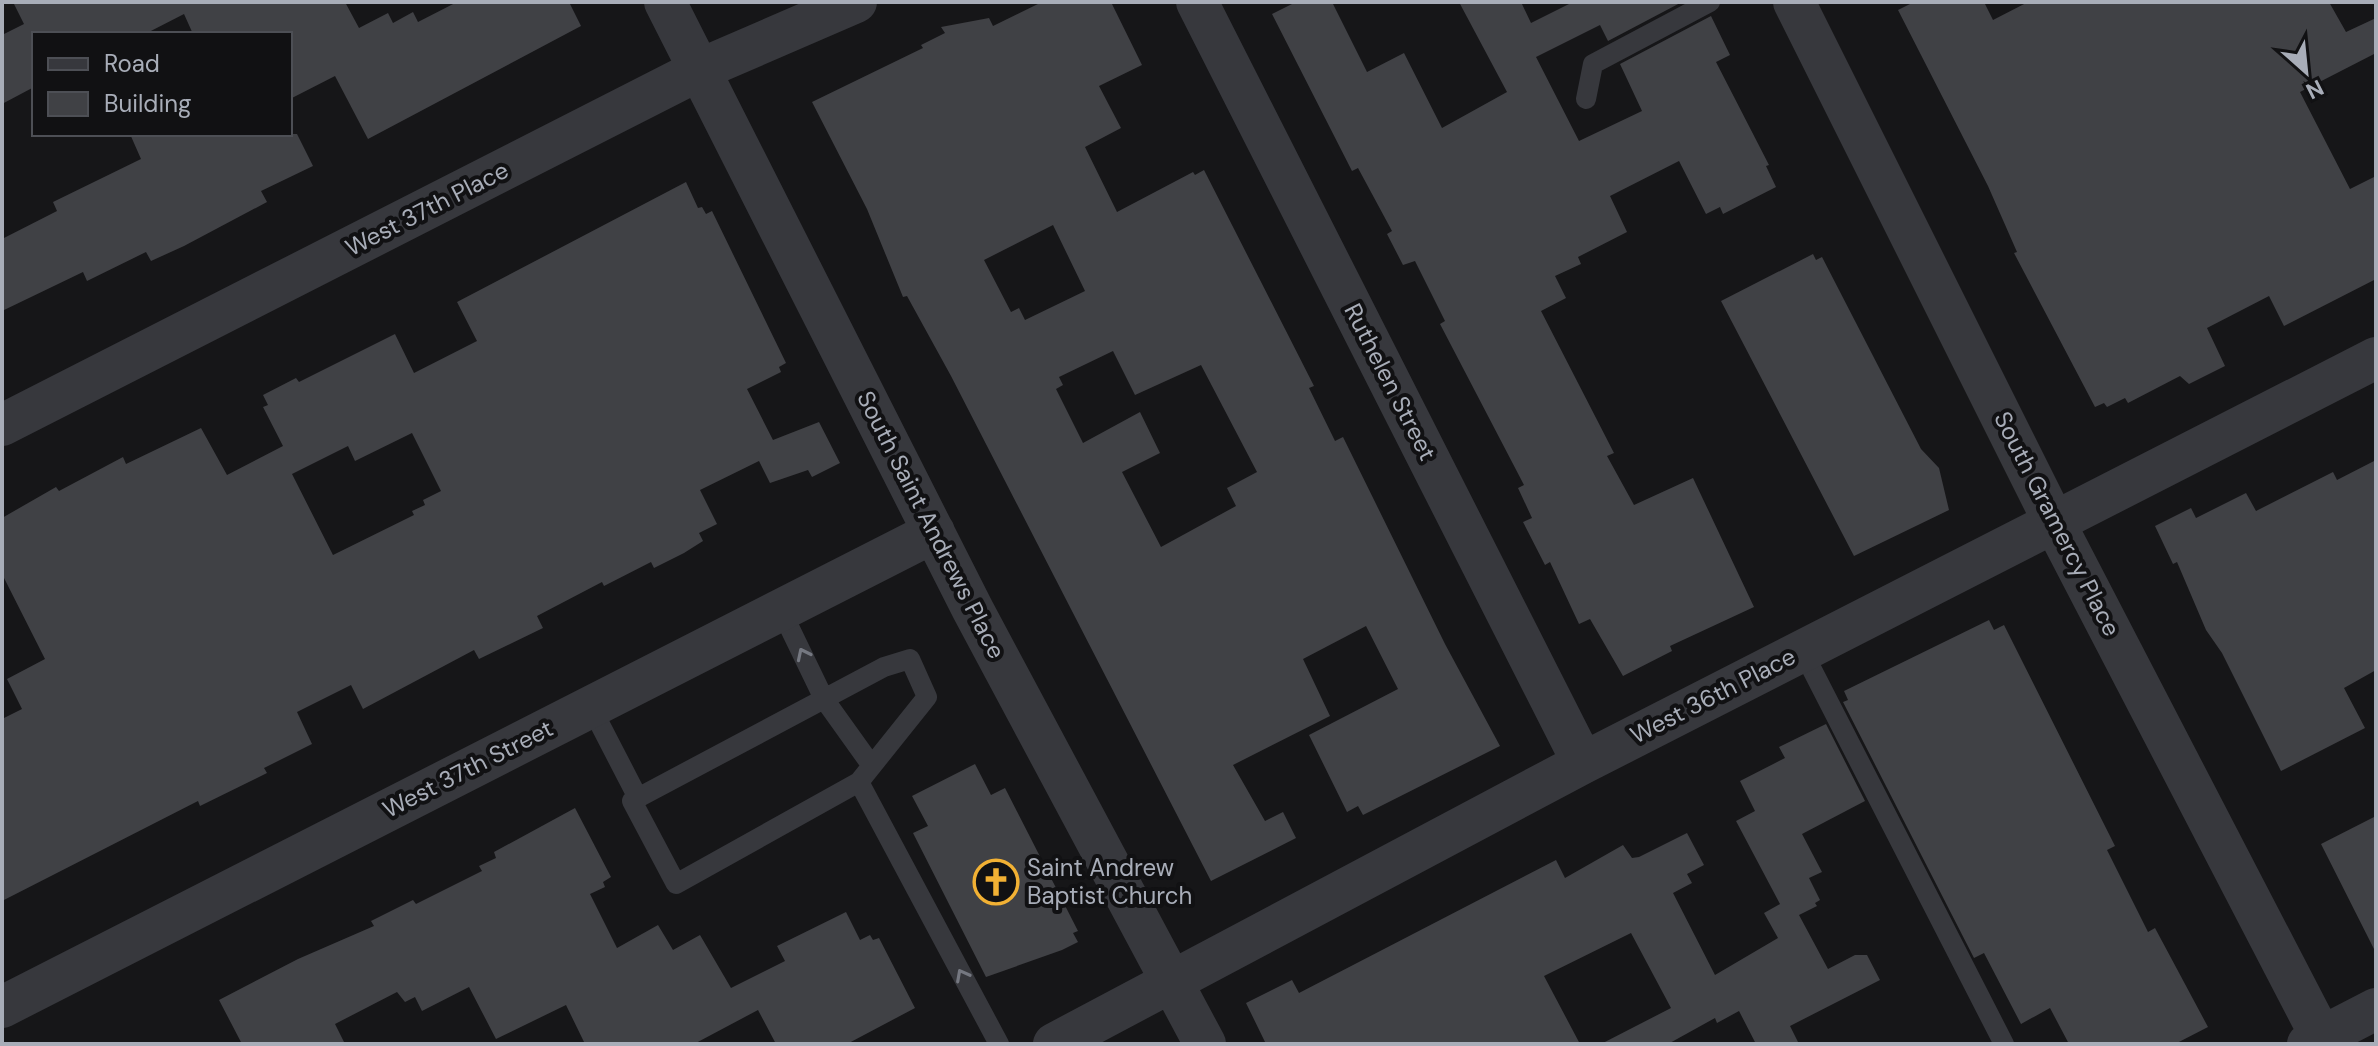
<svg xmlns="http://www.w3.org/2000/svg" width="2378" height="1046" font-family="'DM Sans',sans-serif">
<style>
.building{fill:#404145;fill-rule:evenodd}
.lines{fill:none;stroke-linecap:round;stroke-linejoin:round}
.lane{stroke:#37383d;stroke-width:20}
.street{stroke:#37383d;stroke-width:42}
.oneway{stroke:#757881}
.labels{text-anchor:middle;stroke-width:8;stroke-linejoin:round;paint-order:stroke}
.street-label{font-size:24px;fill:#a8adb8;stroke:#111113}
.poi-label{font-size:24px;fill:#a8adb8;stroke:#111113;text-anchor:start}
</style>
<rect width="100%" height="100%" fill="#161618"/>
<!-- building -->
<path class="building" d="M 13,2 L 345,2 L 359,28 L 388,13 L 393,23 L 413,12 L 418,22 L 457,2 L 569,2 L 581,26 L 368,139 L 335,76 L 290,99 L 290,34 L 193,34 L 184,14 L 145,34 L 34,34 L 34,87 L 2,104 L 2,35 L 24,24 Z
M 1042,2 L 1111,2 L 1142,65 L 1099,86 L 1121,128 L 1085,147 L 1117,212 L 1193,172 L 1195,175 L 1204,170 L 1314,386 L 1309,388 L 1335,441 L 1343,437 L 1445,644 L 1500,746 L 1363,815 L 1358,806 L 1347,812 L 1309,735 L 1398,689 L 1366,626 L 1303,659 L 1330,716 L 1233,765 L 1265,821 L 1283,812 L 1296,838 L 1211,881 L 951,376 L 907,296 L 903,297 L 867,209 L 812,102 L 923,48 L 921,45 L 945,33 L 941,27 L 989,18 L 993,26 ZM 1053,225 L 1085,291 L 1025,320 L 1019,308 L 1011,312 L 984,260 ZM 1113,351 L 1135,395 L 1201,365 L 1257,472 L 1227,488 L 1236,506 L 1161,547 L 1122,472 L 1160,453 L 1140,412 L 1083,443 L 1056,389 L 1063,385 L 1059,377 Z
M 1296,2 L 1332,2 L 1367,72 L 1404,53 L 1442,128 L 1507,92 L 1459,2 L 1521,2 L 1531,23 L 1573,2 L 1682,2 L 1608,41 L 1600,25 L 1536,57 L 1579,141 L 1642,111 L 1620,64 L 1711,16 L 1730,55 L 1716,62 L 1769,165 L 1766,166 L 1776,187 L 1723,214 L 1720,207 L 1706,214 L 1679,161 L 1610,196 L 1627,232 L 1578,257 L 1581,264 L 1555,276 L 1566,298 L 1541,311 L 1614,453 L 1607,456 L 1634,505 L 1693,478 L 1754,607 L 1670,646 L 1672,651 L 1623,676 L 1590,619 L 1579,624 L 1550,562 L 1545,565 L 1523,522 L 1532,518 L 1518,488 L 1524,485 L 1440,324 L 1445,321 L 1415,261 L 1403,265 L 1387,234 L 1392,231 L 1358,168 L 1352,171 L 1272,14 Z
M 1914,2 L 1984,2 L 1993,20 L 2028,2 L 2329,2 L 2346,32 L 2376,18 L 2376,53 L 2300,92 L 2350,189 L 2376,176 L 2376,279 L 2284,326 L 2269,296 L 2207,328 L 2225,366 L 2189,384 L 2180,376 L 2128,403 L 2125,398 L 2107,407 L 2104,403 L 2095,407 L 2014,253 L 2017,252 L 1988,186 L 1898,10 Z
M 130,134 L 297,134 L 313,166 L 261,191 L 267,202 L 184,246 L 151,261 L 146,252 L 87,281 L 83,272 L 2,311 L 2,239 L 57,211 L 53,202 L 141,159 Z
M 686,182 L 698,208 L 702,207 L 706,214 L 712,211 L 786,363 L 779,367 L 781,372 L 747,389 L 773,440 L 819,422 L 840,463 L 812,477 L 808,470 L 770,483 L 759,461 L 700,490 L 717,524 L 699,533 L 703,541 L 684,553 L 654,568 L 651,562 L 604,586 L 602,582 L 537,616 L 543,628 L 479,659 L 474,650 L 363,709 L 351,685 L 297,712 L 312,744 L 264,768 L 267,773 L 200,806 L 198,801 L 2,901 L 2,719 L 22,709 L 7,679 L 45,659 L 2,574 L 2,518 L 56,487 L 59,491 L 123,457 L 126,464 L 201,428 L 227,475 L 283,446 L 263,407 L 268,405 L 263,395 L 296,378 L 299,382 L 395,334 L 414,373 L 477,341 L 457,302 ZM 412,433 L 441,491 L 423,500 L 425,505 L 412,511 L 414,515 L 333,555 L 292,474 L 348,446 L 355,461 Z
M 1813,254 L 1816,260 L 1822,257 L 1921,449 L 1939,468 L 1949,510 L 1854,556 L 1721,301 Z
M 2376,460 L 2376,670 L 2344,688 L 2365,728 L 2281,771 L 2222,653 L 2206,630 L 2177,562 L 2173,564 L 2155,526 L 2191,508 L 2196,518 L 2246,493 L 2256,511 L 2333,472 L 2337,480 Z
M 1989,620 L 1994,630 L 2004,625 L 2115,846 L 2107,850 L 2148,932 L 2155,928 L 2208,1027 L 2175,1044 L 2069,1044 L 2050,1008 L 2021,1024 L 1984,953 L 1974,958 L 1843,702 L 1848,700 L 1844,691 Z
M 1826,724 L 1865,801 L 1802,834 L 1822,872 L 1809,878 L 1820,900 L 1815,903 L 1817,906 L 1799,915 L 1828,969 L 1855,955 L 1867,955 L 1880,980 L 1790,1026 L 1799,1044 L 1756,1044 L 1739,1011 L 1717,1023 L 1715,1018 L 1668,1044 L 1601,1044 L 1671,1008 L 1631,933 L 1544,976 L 1580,1044 L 1266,1044 L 1246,1003 L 1292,980 L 1299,993 L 1556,860 L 1565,878 L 1623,845 L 1632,858 L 1639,857 L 1687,833 L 1704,865 L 1687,874 L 1692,883 L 1673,893 L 1715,975 L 1778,938 L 1764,913 L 1780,904 L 1736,821 L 1755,811 L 1740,781 L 1785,758 L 1779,747 Z
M 975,764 L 991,795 L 1005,788 L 1078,931 L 1073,933 L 1078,942 L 1062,950 L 986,977 L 913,833 L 928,826 L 912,796 Z
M 575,808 L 611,877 L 603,882 L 605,887 L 590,894 L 617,948 L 658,925 L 673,950 L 700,935 L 731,988 L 785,961 L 777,946 L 846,912 L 860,940 L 870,935 L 873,940 L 879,938 L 915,1008 L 847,1044 L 776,1044 L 758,1010 L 694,1044 L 585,1044 L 566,1005 L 496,1039 L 469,987 L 422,1011 L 415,997 L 405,1002 L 397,992 L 335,1024 L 345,1044 L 242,1044 L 219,1000 L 298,959 L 374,926 L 371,921 L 413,900 L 416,904 L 482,871 L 479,866 L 496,858 L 494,852 Z
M 2376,816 L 2376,953 L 2321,844 Z"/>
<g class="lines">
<!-- lane -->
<path class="lane" d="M 1586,99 L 1593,64 L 1710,2
M 781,610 L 824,699 L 872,766
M 1802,650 L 2004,1044
M 910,659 L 927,697 L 859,782 L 676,884 L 632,801 L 884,667 Z
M 591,707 L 638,798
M 859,782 L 999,1044"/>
<!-- street -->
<path class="street" d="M 665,2 L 973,610 L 1205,1044
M 1197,2 L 1583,763
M 1794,2 L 2054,522 L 2325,1044
M 2,425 L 701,69 L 856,2
M 2,1007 L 934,532
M 1054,1044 L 1583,763 L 2376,358
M 2308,1044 L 2376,1009"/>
</g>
<!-- one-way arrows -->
<defs><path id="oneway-chevron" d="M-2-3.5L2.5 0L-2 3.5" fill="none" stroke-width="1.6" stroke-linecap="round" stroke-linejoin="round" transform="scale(2)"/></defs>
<g class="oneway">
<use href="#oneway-chevron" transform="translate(803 654) rotate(-116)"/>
<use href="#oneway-chevron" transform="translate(962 975) rotate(-118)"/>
</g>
<!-- icons -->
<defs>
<g id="church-ring" transform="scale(2.3)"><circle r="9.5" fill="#111113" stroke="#f2b134" stroke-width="1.5"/><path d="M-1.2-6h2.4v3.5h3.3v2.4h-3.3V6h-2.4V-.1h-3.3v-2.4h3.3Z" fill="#f2b134"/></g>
</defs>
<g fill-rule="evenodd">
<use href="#church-ring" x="996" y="882"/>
</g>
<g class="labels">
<!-- street labels -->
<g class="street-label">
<text transform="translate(427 209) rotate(-27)" y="8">West 37th Place</text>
<text transform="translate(1390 382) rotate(63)" y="8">Ruthelen Street</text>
<text transform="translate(2057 524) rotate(63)" y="8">South Gramercy Place</text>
<text transform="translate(931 525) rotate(63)" y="8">South Saint Andrews Place</text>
<text transform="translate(1713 696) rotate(-27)" y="8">West 36th Place</text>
<text transform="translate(468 769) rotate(-27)" y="8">West 37th Street</text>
</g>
<!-- poi labels -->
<g class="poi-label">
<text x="1027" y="876">Saint Andrew<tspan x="1027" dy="28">Baptist Church</tspan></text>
</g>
</g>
<!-- border -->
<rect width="2378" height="1046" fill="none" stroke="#a8adb8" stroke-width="8"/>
<!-- legend -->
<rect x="32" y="32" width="260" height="104" fill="#111113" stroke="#4d4f55" stroke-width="2"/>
<rect x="48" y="58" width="40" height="12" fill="#37383d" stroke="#4d4f55" stroke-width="2"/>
<text x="104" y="72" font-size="24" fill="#a8adb8">Road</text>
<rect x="48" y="92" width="40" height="24" fill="#404145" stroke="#4d4f55" stroke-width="2"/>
<text x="104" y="112" font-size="24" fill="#a8adb8">Building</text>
<!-- north arrow -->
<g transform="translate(2306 72) rotate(153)" stroke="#111113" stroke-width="6" paint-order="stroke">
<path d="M0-6L14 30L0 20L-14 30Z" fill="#a8adb8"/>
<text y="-12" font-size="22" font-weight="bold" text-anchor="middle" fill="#a8adb8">N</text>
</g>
</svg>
